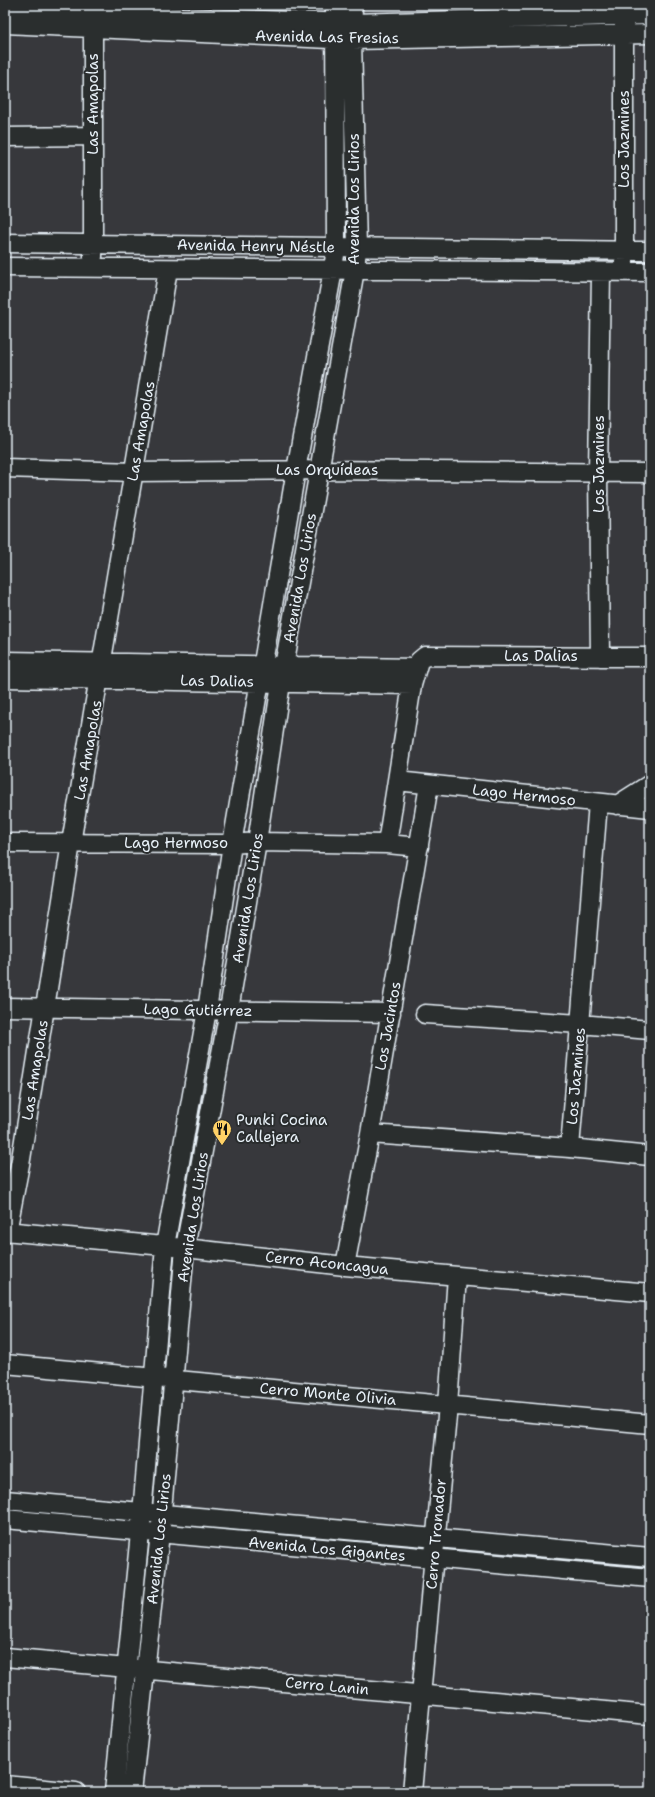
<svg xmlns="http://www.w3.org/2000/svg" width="655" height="1797" font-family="'Shantell Sans',sans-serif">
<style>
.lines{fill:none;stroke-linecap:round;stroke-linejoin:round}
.minor-casing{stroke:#e8f1f8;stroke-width:21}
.minor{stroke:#2a2d2e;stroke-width:18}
.labels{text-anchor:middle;stroke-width:4;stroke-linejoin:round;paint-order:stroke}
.street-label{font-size:15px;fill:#e8f1f8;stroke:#2a2d2e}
.poi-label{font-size:15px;fill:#e8f1f8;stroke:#2a2d2e;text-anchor:start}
</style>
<rect width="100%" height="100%" fill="#37383c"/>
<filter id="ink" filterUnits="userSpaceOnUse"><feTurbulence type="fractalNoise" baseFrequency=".025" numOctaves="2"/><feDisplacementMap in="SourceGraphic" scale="8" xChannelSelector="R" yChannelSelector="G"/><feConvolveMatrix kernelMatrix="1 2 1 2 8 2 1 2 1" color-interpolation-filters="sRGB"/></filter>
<g filter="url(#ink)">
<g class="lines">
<!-- minor casing -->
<g class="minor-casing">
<path id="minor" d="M 5,8 L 93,14 L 352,23 L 650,15
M 624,22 L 624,262
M 5,24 L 352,40 L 650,34
M 5,137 L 92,136
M 5,243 L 650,251
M 93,257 L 93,16
M 5,267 L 650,272
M 5,468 L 134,472 L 319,470 L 650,473
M 600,657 L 598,473 L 601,272
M 5,661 L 416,668
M 5,678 L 412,685 L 419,661 L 425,656 L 650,657
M 397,781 L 650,808
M 617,805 L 650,784
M 5,843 L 232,844 L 257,842 L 387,844 L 419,847
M 387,844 L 412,685
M 5,1007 L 391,1013
M 425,1014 L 580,1024 L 650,1030
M 370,1134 L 570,1148 L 598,803
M 570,1148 L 650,1156
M 5,1231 L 185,1248 L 345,1266 L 650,1293
M 7,1232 L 21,1159 L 71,843 L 168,269
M 345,1266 L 370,1134 L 429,785
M 5,1364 L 650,1424
M 5,1500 L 650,1557
M 5,1519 L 650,1578
M 5,1657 L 650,1715
M 5,1785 L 76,1792
M 114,1792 L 142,1513 L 165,1246 L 207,1010 L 232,844 L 296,470 L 333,270 L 336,247 L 335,5
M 132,1792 L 160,1533 L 185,1248 L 229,1010 L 257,842 L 281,683 L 355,270 L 357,248 L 352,40 L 353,5
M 412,1792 L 448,1405 L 457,1276"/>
</g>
<!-- minor -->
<use href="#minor" class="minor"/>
</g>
</g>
<!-- icons -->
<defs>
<g id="restaurant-pin" transform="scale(1)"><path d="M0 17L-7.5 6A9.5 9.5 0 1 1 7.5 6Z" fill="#ffd166" stroke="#2a2d2e"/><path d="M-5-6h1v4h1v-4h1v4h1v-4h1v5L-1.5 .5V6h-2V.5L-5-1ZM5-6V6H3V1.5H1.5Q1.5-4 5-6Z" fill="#111"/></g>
</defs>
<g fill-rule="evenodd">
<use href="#restaurant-pin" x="222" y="1129"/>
</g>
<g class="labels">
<!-- street labels -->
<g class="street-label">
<text transform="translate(327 37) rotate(1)" y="5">Avenida Las Fresias</text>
<text transform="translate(93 104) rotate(-90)" y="5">Las Amapolas</text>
<text transform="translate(624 139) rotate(-90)" y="5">Los Jazmines</text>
<text transform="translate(354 199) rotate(-90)" y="5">Avenida Los Lirios</text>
<text transform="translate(256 246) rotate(1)" y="5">Avenida Henry Néstle</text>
<text transform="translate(141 431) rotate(-80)" y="5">Las Amapolas</text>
<text transform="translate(599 464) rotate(-90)" y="5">Los Jazmines</text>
<text x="327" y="475">Las Orquídeas</text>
<text transform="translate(300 578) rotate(-80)" y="5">Avenida Los Lirios</text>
<text x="541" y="661">Las Dalias</text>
<text transform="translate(217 681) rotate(1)" y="5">Las Dalias</text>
<text transform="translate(88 750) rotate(-80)" y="5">Las Amapolas</text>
<text transform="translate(524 795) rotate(6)" y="5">Lago Hermoso</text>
<text x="176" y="848">Lago Hermoso</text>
<text transform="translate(248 898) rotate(-81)" y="5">Avenida Los Lirios</text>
<text transform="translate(198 1010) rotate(1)" y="5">Lago Gutiérrez</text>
<text transform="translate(388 1026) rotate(-80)" y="5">Los Jacintos</text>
<text transform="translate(35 1070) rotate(-81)" y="5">Las Amapolas</text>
<text transform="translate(576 1076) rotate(-85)" y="5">Los Jazmines</text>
<text transform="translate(193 1217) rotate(-81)" y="5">Avenida Los Lirios</text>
<text transform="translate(327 1263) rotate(6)" y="5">Cerro Aconcagua</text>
<text transform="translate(328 1394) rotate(5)" y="5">Cerro Monte Olivia</text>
<text transform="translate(436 1534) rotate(-85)" y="5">Cerro Tronador</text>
<text transform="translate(159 1539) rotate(-84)" y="5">Avenida Los Lirios</text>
<text transform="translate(327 1549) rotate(5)" y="5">Avenida Los Gigantes</text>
<text transform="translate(327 1686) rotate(5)" y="5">Cerro Lanin</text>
</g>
<!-- poi labels -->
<g class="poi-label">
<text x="236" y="1125">Punki Cocina<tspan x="236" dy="17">Callejera</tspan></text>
</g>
</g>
<!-- margin -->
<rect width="655" height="1797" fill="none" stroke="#2a2d2e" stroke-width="20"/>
<rect x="10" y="10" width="635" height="1777" fill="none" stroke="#e8f1f8" stroke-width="1.5" filter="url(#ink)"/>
</svg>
